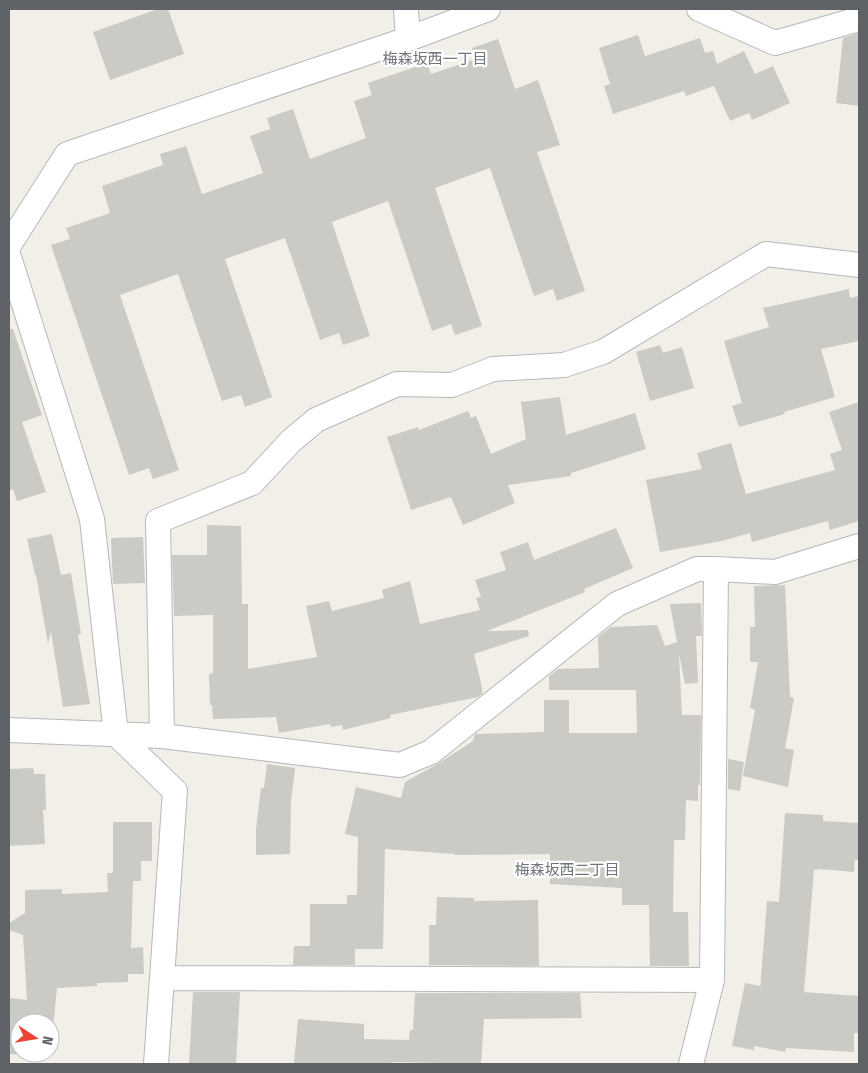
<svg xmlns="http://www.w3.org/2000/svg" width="868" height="1073" font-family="'Fira Sans Condensed','Noto Sans JP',sans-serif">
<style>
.building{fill:#cccac5}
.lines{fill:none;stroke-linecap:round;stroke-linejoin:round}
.street-casing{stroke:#b5b8bc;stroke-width:26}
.street{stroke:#fff;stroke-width:24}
.labels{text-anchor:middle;stroke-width:4.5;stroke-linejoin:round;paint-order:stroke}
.neighbourhood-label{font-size:15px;fill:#70757a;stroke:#fff}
</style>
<rect width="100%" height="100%" fill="#f1efe8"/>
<!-- building -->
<path class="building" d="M 158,9 L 168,9 L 184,54 L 110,80 L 93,32 Z
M 859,33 L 859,106 L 836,103 L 843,38 Z
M 638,35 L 645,56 L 700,38 L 705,53 L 713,51 L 717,64 L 744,51 L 755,74 L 773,66 L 790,103 L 752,120 L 749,113 L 730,121 L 714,86 L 686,96 L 684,91 L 613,114 L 604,86 L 610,84 L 599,48 Z
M 498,39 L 515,89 L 538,80 L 560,145 L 537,152 L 585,291 L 557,301 L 553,289 L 534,296 L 490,168 L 435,188 L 482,326 L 455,335 L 451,324 L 432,331 L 388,201 L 332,222 L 370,336 L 343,345 L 339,333 L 320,340 L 285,238 L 225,259 L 272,397 L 245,407 L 241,395 L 222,401 L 178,274 L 120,295 L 179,470 L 153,479 L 149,468 L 129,475 L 51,245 L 70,239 L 66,228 L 110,213 L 102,186 L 163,165 L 160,154 L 186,146 L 202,194 L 263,173 L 250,136 L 270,129 L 267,118 L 293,109 L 310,159 L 366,138 L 354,101 L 372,95 L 368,83 L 427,63 L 431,74 L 476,59 L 472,48 Z
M 849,289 L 850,298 L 859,296 L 859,341 L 821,349 L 835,397 L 784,412 L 785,414 L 739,427 L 732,406 L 742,403 L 724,341 L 769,327 L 763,308 Z
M 9,329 L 13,329 L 42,415 L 22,422 L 46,492 L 17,501 L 13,489 L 9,491 Z
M 660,345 L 663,353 L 682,347 L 694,388 L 650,401 L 636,352 Z
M 560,397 L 566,435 L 635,413 L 646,449 L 571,473 L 571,476 L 508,485 L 515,503 L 463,525 L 451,497 L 411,510 L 387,437 L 418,427 L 419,430 L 468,411 L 471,418 L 476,416 L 491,454 L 526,439 L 521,402 Z
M 859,402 L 859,521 L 830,530 L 828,521 L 752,542 L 750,533 L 722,541 L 660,552 L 646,480 L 702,469 L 697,453 L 731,443 L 746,494 L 835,470 L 830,454 L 842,450 L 829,412 Z
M 207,525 L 241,526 L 242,604 L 248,604 L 248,669 L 317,657 L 306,606 L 329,601 L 332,611 L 384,598 L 382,590 L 410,581 L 420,624 L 480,610 L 476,598 L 481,597 L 475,580 L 506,570 L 500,552 L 528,542 L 534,560 L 616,528 L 633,568 L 584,589 L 585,592 L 487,631 L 528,630 L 529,636 L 474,654 L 482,687 L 482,694 L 478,697 L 390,715 L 391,718 L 343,730 L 342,725 L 331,727 L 330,724 L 279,733 L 276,717 L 213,719 L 212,705 L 210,705 L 209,674 L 213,673 L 213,615 L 174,616 L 172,555 L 207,555 Z
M 52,534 L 61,575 L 71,573 L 81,634 L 78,634 L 90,704 L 63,707 L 51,632 L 48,644 L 36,575 L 35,575 L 27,539 Z
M 143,537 L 145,583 L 113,584 L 111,538 Z
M 785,585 L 790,697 L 794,698 L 785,748 L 794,750 L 788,787 L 743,776 L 755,710 L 750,708 L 758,662 L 750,662 L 750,627 L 755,627 L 754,586 Z
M 701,603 L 702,636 L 696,636 L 698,683 L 685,684 L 679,654 L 682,715 L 701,715 L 700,785 L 698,785 L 698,801 L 686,800 L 685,840 L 674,840 L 673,912 L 688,912 L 689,966 L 650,966 L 649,905 L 622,905 L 622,888 L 550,884 L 550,854 L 454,855 L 454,854 L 385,849 L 383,949 L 355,949 L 355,965 L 293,965 L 294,946 L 310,946 L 310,904 L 347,904 L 347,895 L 357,895 L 358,837 L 345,834 L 356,787 L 401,798 L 405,782 L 439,763 L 473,741 L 475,734 L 544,732 L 544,700 L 569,700 L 569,733 L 637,733 L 636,690 L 549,690 L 549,676 L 558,669 L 599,668 L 598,637 L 611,627 L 657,625 L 665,646 L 677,642 L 670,604 Z
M 728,759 L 744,762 L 740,791 L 728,789 Z
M 267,764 L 295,768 L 291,802 L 290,854 L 256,855 L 256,829 L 261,788 L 264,788 Z
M 33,768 L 34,774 L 45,774 L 46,810 L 43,810 L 45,844 L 9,846 L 9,769 Z
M 785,813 L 823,815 L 823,821 L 859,823 L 859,860 L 855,860 L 854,872 L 820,869 L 814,870 L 804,992 L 859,996 L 858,1033 L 854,1033 L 854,1052 L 786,1048 L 785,1052 L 754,1046 L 754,1050 L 732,1046 L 745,983 L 760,986 L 760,991 L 767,901 L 779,902 Z
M 113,822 L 152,822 L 152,861 L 141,861 L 141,881 L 133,881 L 131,948 L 143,947 L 144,974 L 128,974 L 128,982 L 97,983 L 97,986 L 57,988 L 52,1038 L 50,1037 L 50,1023 L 20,1023 L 20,1053 L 34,1053 L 34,1056 L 9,1054 L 9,998 L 27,1000 L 23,935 L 9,930 L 9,923 L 25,913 L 25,890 L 62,889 L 62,894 L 108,892 L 107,873 L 113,873 Z
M 437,897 L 474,898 L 474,901 L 538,900 L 539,966 L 429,965 L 429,925 L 436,925 Z
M 193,992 L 240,992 L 236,1064 L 189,1064 Z
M 415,993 L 580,993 L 582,1018 L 484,1019 L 481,1064 L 392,1062 L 391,1064 L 294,1064 L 298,1019 L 364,1024 L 364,1039 L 409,1040 L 410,1030 L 413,1030 Z"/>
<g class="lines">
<!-- street casing -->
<g class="street-casing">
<path id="street" d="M 406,9 L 408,39
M 699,9 L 775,43 L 859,19
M 9,245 L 67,154 L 408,39 L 488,9
M 9,257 L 92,519 L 116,734 L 175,791 L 156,1064
M 9,730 L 162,736 L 400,765 L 431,752 L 617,604 L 697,569 L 716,569 L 775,572 L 859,546
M 162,736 L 158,521 L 252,483 L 291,441 L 316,420 L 397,384 L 452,385 L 493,369 L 564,365 L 603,352 L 766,254 L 859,265
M 162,978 L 712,980
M 691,1064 L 712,980 L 716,569"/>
</g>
<!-- street -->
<use href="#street" class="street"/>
</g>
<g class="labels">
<!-- neighbourhood labels -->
<g class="neighbourhood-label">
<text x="435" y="64">梅森坂西一丁目</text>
<text x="567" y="875">梅森坂西二丁目</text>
</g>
</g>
<!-- border -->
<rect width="868" height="1073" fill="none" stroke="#5f6368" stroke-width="20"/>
<!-- north arrow -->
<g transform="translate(35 1038) rotate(102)"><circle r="24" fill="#ffffff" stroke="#bfc1c3"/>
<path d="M0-4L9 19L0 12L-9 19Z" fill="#ea4335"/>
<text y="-8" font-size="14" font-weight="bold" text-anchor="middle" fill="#5f6368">N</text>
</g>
</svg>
